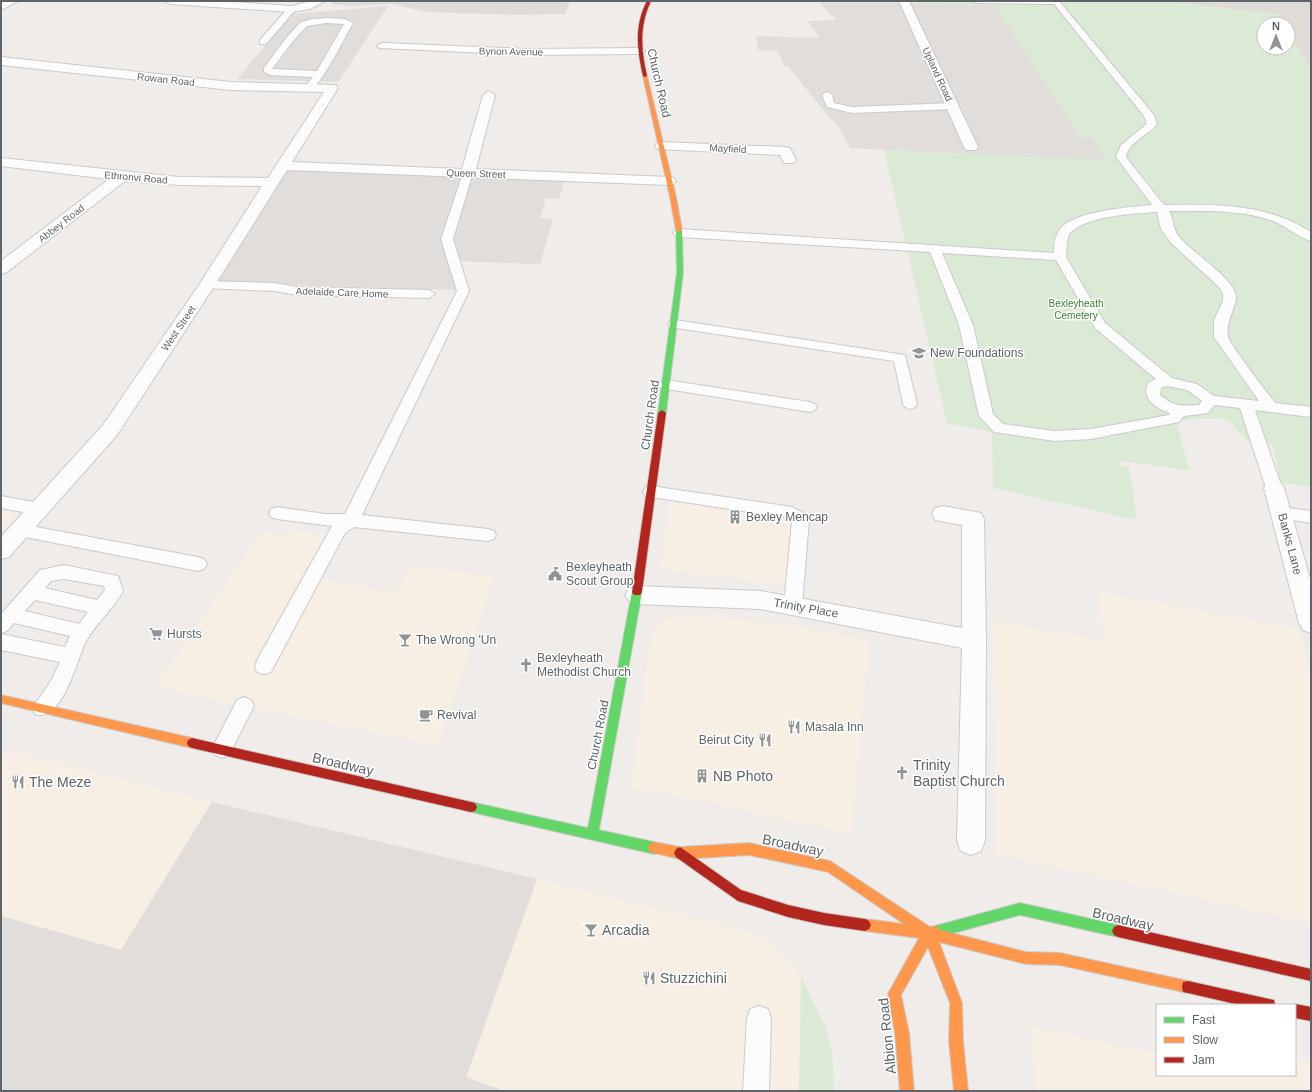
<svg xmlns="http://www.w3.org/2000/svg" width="1312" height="1092" font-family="Arial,sans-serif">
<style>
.commercial{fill:#f7efe3}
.industrial{fill:#e0ddda}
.education{fill:#dfdcd7}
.green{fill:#daead5}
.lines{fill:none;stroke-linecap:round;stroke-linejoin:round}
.lane-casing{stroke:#cacaca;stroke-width:2}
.street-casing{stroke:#cacaca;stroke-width:2}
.fast-casing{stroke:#cacaca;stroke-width:2}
.slow-casing{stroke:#cacaca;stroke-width:2}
.jam-casing{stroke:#cacaca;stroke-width:2}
.lane{fill:#fdfcfc;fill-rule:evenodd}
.street{fill:#fdfcfc;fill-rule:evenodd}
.fast{fill:#63d668;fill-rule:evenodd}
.slow{fill:#ff974d;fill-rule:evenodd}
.jam{fill:#b3261e;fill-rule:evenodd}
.labels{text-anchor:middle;stroke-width:3;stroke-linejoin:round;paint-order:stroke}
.far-street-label{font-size:10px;fill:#5e6467;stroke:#fff}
.far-park-label{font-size:10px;fill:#3a8233;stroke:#fff}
.street-label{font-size:12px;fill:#5e6467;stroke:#fff}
.poi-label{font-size:12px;fill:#5e6467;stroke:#fff;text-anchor:start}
.near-street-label{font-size:14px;fill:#5e6467;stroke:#fff}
.near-poi-label{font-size:14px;fill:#5e6467;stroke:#fff;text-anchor:start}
</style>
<rect width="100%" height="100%" fill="#efece9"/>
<!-- commercial -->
<path class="commercial" d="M 671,490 L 809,513 L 805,587 L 661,570 Z
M 1,499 L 27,503 L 1,531 Z
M 288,530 L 329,535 L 316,578 L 399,592 L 410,566 L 494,576 L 438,745 L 235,705 L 155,686 L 262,531 L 285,535 Z
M 1098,592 L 1299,629 L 1311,677 L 1311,923 L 995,854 L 993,621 L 1105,640 Z
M 702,616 L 783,624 L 869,640 L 851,833 L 631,787 L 652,629 L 665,620 L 678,617 Z
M 17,752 L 212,802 L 121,950 L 1,916 L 1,755 Z
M 537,879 L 705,920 L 760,935 L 767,939 L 790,962 L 801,977 L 799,1091 L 504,1091 L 466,1077 Z
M 1031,1026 L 1157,1054 L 1157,1075 L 1295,1075 L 1295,1058 L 1311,1062 L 1311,1091 L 1036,1091 Z"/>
<!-- industrial -->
<path class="industrial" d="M 873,1 L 900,1 L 918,4 L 995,5 L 1080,137 L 1092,138 L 1107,161 L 850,148 L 840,129 L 823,110 L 788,66 L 784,66 L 778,51 L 758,50 L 756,36 L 820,38 L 808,21 L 836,20 L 820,3 Z
M 388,6 L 338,82 L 237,79 L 292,14 Z
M 287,168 L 565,178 L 559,199 L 546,198 L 540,218 L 553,219 L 540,264 L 450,261 L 460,290 L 209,283 Z
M 212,802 L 537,879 L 466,1077 L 504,1091 L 1,1091 L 1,916 L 121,950 Z"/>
<!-- education -->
<path class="education" d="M 334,1 L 570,1 L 565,14 L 514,15 L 426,12 L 394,4 L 351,6 L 331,4 Z
M 1164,1 L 1311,1 L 1311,71 L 1288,30 L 1288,24 L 1285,24 L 1280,15 Z"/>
<!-- green -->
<path class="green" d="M 916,1 L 1164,1 L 1280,15 L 1285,24 L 1264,24 L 1264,48 L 1288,48 L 1288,30 L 1311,71 L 1311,487 L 1278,482 L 1276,476 L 1279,472 L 1272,445 L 1248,441 L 1229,421 L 1220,418 L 1195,419 L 1173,421 L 1178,426 L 1189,470 L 1120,461 L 1121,466 L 1129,467 L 1137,520 L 993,488 L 992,432 L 947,423 L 884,150 L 1107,160 L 1092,138 L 1080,137 L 995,5 L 918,4 Z
M 801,977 L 825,1025 L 832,1051 L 834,1091 L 799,1091 Z"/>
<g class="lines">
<!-- lane casing -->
<g class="lane-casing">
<path id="lane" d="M 972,1 L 1059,1 L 1154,115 L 1157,124 C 1148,136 1129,141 1126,157 L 1164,205 C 1214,204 1267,203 1311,232 L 1311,241 C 1298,237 1286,226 1273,221 C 1241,209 1203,211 1169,211 C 1175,220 1171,228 1181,239 C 1196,255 1225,272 1235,292 C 1240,303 1225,319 1228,336 C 1229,344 1267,392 1275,403 L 1311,407 L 1311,417 L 1255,410 L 1282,488 L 1280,492 L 1274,494 L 1268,492 L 1266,488 L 1240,408 L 1214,405 L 1208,413 L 1184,416 L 1179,422 L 1091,439 L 1055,441 L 994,432 L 979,416 L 959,325 L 930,252 L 679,237 L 673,233 L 679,229 L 1054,253 C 1054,244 1055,236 1060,229 C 1074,211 1130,207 1152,205 L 1116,157 L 1121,145 L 1147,124 L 1144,116 L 1054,4 L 976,3 ZM 1157,212 L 1161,229 L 1172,244 L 1218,286 L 1223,293 L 1223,301 L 1214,320 L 1214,337 L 1259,401 L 1214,396 L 1197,384 L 1172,378 L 1105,323 L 1066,257 L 1067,242 L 1069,234 C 1088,215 1132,214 1157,212 ZM 942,253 L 1056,260 L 1095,328 L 1156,379 L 1149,382 C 1139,398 1157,409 1170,413 L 1169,415 L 1091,429 L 1055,431 L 1003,424 L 993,414 L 973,325 ZM 1167,386 L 1187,390 L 1202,401 L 1199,405 C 1180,406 1175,407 1160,395 L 1161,388 Z
M 289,7 L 292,7 L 296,9 L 266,44 L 260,44 L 260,40 Z
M 326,18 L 345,19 L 353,23 C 346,35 320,88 309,91 L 304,88 L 313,77 L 270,75 L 264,72 L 264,68 L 287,37 L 301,22 L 313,19 ZM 326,23 L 344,24 L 317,71 L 272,69 L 293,41 L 307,26 Z
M 827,92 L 832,95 L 834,103 L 852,107 L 953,103 L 958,106 L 953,109 L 852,113 L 827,107 L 822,95 Z
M 468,170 L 473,173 L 453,239 L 469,291 L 362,515 L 488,529 L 494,531 L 496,535 L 494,539 L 488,541 L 354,527 L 345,533 L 271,672 L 264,674 L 257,672 L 255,666 L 257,660 L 332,526 L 277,519 L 271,517 L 269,513 L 271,509 L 277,507 L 325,514 L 345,514 L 457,291 L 441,239 L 463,173 Z
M 207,281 L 274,283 L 297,287 L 429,290 L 435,294 L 429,298 L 297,295 L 274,291 L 202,288 L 201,285 L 202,282 Z
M 675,320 L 905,355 L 917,404 L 915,407 L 910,409 L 905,407 L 903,404 L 894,361 L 670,327 L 668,324 L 670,321 Z
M 666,380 L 810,402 L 815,404 L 817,407 L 815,410 L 810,412 L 661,388 L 659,385 L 661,382 Z
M 651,486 L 792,507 L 807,515 L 809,519 L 802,606 L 799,611 L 793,613 L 787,611 L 784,606 L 792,521 L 788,518 L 645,496 L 643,492 L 645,488 Z
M 1,496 L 39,503 L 45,505 L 47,509 L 45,513 L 39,515 L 1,508 Z
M 1281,507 L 1311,511 L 1311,523 L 1275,517 L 1273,513 L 1275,509 Z
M 20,524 L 198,557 L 204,559 L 207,564 L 204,569 L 198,571 L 20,536 L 14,534 L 12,530 L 14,526 Z
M 64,565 L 118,576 L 123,591 C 113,610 95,624 85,643 C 77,660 62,724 35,714 L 32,708 L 51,681 L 60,662 L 1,650 L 1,634 L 65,647 L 70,636 L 14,623 L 7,631 L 1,633 L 1,614 L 40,570 ZM 64,579 L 104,586 L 105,590 L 97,600 L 45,588 L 51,581 ZM 35,600 L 88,612 L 79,624 L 25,611 Z
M 244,697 L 251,700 L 254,706 L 229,755 L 222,758 L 215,755 L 212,749 L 215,743 L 237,700 Z
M 759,1006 L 768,1009 L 771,1018 L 769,1091 L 743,1091 L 747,1018 L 750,1009 Z"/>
</g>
<!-- street casing -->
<g class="street-casing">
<path id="street" d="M 5,1 L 18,1 L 1,10 L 1,3 Z
M 165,1 L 218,1 L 292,6 L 311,1 L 325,1 L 310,9 L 292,12 L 170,4 Z
M 899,1 L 909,1 L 978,147 L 976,150 L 966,150 L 964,147 Z
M 383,43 L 529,49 L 639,48 L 645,51 L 639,54 L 529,55 L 379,48 L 377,46 L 379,44 Z
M 1,57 L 231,82 L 336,85 L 338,88 L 292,162 L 462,169 L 483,95 L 489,91 L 495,95 L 476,169 L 669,177 L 674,178 L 676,181 L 674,184 L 669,185 L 287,170 L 215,285 L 117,435 L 9,557 L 1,559 L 1,537 L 103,425 L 199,285 L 262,186 L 179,185 L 125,181 L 7,272 L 1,274 L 1,261 L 109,179 L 1,166 L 1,158 L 179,177 L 268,178 L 324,92 L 231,90 L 1,65 Z
M 662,142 L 785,147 L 790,148 L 796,160 L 794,163 L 784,163 L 780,155 L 657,149 L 655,146 L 657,143 Z
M 1274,481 L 1281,483 L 1284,488 L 1311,582 L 1311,633 L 1303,630 L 1299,623 L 1264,488 L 1267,483 Z
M 943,506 L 981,513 L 984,519 L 986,640 L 985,841 L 981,851 L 971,855 L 961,851 L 957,841 L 962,648 L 761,609 L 637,604 L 629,601 L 625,595 L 629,589 L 637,586 L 761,591 L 962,628 L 962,525 L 935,520 L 932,514 L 935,508 Z"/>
</g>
<!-- fast casing -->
<g class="fast-casing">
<path id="fast" d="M 679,228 L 682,230 L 683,273 L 666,413 L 662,416 L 658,413 L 677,273 L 676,230 Z
M 637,588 L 640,589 L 642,592 L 599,830 L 654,842 L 658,844 L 660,848 L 658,852 L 654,854 L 467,811 L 465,807 L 467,803 L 471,802 L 588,828 L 632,592 L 634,589 Z
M 1020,903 L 1118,925 L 1122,927 L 1124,931 L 1122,935 L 1118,937 L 1020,915 L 935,938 L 931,936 L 929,932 L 931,928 L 935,926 Z"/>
</g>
<!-- slow casing -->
<g class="slow-casing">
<path id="slow" d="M 645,75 L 647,76 L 676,197 L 682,230 L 679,232 L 676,230 L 670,197 L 643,76 Z
M 1,695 L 192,738 L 196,740 L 197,743 L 196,746 L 192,748 L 1,703 Z
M 654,842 L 680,847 L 749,843 L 830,861 L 930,927 L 935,926 L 939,928 L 940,930 L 1026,952 L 1060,953 L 1188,981 L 1193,982 L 1194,987 L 1193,992 L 1188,993 L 1060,965 L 1026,964 L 939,942 L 962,1003 L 963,1041 L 968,1091 L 954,1091 L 949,1041 L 950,1003 L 928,947 L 901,995 L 909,1033 L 914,1091 L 900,1091 L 895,1033 L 888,994 L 919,938 L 865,931 L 861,929 L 859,925 L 861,921 L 865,919 L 904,924 L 828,872 L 749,855 L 680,859 L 650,852 L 648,848 L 650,844 Z"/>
</g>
<!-- jam casing -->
<g class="jam-casing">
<path id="jam" d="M 647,1 L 651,1 C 639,26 641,50 647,76 L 645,77 L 643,76 C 637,50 634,26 647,1 Z
M 662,410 L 666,413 L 642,592 L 640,595 L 634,595 L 632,592 L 658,413 Z
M 192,738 L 471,802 L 475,803 L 477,807 L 475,811 L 471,812 L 192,748 L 188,746 L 187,743 L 188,740 Z
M 680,847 L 741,890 L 788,905 L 824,913 L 865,919 L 869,921 L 871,925 L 869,929 L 865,931 L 824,925 L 788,917 L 738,901 L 676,857 L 674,853 L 676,849 Z
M 1118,925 L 1311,969 L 1311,981 L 1118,937 L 1114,935 L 1112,931 L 1114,927 Z
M 1188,981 L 1269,999 L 1274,1000 L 1275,1005 L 1240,1005 L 1188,993 L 1183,992 L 1182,987 L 1183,982 Z
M 1295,1004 L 1311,1007 L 1311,1021 L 1295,1018 L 1295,1005 L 1294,1005 Z"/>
</g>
<!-- lane -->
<use href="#lane" class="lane"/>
<!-- street -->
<use href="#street" class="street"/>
<!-- fast -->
<use href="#fast" class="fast"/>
<!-- slow -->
<use href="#slow" class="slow"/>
<!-- jam -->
<use href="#jam" class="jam"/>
</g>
<!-- icons -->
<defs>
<g id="school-bare" transform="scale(1.08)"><path d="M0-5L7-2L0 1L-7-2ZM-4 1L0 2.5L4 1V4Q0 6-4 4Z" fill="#919494" stroke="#fff" stroke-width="2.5" paint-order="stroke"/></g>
<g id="building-bare" transform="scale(1.08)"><path d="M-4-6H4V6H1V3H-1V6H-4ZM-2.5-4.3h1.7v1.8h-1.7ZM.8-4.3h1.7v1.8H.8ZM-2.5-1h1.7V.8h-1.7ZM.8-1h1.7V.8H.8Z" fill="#919494" stroke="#fff" stroke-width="2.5" paint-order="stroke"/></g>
<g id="civic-bare" transform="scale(1.08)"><path d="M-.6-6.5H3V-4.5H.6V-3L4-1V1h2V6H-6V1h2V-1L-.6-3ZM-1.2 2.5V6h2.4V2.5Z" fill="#919494" stroke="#fff" stroke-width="2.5" paint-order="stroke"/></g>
<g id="supermarket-bare" transform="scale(1.08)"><path d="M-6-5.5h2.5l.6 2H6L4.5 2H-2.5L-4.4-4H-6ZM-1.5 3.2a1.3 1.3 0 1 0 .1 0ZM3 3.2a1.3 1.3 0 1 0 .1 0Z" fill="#919494" stroke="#fff" stroke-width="2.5" paint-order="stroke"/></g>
<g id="bar-bare" transform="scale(1.08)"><path d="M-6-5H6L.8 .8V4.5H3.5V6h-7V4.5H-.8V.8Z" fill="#919494" stroke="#fff" stroke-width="2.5" paint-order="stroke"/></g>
<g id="church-bare" transform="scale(1.08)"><path d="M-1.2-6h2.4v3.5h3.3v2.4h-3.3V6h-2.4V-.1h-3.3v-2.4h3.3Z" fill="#919494" stroke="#fff" stroke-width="2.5" paint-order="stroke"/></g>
<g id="cafe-bare" transform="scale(1.08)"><path d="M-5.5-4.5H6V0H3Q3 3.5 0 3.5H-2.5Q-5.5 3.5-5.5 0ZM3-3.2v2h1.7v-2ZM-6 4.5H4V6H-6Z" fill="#919494" stroke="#fff" stroke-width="2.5" paint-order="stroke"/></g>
<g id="restaurant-bare" transform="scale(1.08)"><path d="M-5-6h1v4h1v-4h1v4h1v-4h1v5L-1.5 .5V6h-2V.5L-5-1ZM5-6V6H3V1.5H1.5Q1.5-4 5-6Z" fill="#919494" stroke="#fff" stroke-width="2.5" paint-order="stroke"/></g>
</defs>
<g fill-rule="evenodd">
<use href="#school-bare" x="919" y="353"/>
<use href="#building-bare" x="735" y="517"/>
<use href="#civic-bare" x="555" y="574"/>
<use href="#supermarket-bare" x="156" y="634"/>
<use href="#bar-bare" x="405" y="640"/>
<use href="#church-bare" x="526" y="665"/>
<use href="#cafe-bare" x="426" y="715"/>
<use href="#restaurant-bare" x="794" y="727"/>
<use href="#restaurant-bare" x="765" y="740"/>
<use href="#church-bare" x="902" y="773"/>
<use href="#building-bare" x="702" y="776"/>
<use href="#restaurant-bare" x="18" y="782"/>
<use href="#bar-bare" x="591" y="930"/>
<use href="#restaurant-bare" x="649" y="978"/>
</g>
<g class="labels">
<!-- far-street labels -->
<g class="far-street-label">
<text transform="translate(511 51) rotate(1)" y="4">Bynon Avenue</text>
<text transform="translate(938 74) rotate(65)" y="4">Upland Road</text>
<text transform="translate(166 79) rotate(6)" y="4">Rowan Road</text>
<text transform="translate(728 148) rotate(3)" y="4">Mayfield</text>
<text transform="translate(476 173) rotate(2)" y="4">Queen Street</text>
<text transform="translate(136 177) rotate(5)" y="4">Ethronvi Road</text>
<text transform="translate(61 223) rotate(-38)" y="4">Abbey Road</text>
<text transform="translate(342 292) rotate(2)" y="4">Adelaide Care Home</text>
<text transform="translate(178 328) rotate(-56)" y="4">West Street</text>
</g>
<!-- far-park labels -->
<g class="far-park-label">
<text x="1076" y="307">Bexleyheath<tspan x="1076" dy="12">Cemetery</tspan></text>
</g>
<!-- street labels -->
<g class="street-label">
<text transform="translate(659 83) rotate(77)" y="4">Church Road</text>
<text transform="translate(650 415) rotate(-82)" y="4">Church Road</text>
<text transform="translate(1290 544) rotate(75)" y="4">Banks Lane</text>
<text transform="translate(806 608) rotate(10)" y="4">Trinity Place</text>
<text transform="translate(598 735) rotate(-79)" y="4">Church Road</text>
</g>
<!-- poi labels -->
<g class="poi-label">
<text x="930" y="357">New Foundations</text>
<text x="746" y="521">Bexley Mencap</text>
<text x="566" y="571">Bexleyheath<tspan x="566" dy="14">Scout Group</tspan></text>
<text x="167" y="638">Hursts</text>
<text x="416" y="644">The Wrong 'Un</text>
<text x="537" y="662">Bexleyheath<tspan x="537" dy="14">Methodist Church</tspan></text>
<text x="437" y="719">Revival</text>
<text x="805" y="731">Masala Inn</text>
<text x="754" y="744" text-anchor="end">Beirut City</text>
</g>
<!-- near-street labels -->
<g class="near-street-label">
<text transform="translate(343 764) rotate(13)" y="5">Broadway</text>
<text transform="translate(793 845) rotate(12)" y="5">Broadway</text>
<text transform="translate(1123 919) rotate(13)" y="5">Broadway</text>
<text transform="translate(887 1036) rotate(-96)" y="5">Albion Road</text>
</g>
<!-- near-poi labels -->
<g class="near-poi-label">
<text x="913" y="770">Trinity<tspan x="913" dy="16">Baptist Church</tspan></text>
<text x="713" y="781">NB Photo</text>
<text x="29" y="787">The Meze</text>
<text x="602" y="935">Arcadia</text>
<text x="660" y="983">Stuzzichini</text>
</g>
</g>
<!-- border -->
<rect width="1312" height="1092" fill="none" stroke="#5e6467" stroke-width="4"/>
<!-- legend -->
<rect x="1156" y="1004" width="140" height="72" fill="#ffffff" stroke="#bfc1c2"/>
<rect x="1164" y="1017" width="20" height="6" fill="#63d668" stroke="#bfc1c2"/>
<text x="1192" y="1024" font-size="12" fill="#5e6467">Fast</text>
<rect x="1164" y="1037" width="20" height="6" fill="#ff974d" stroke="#bfc1c2"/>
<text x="1192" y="1044" font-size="12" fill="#5e6467">Slow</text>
<rect x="1164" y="1057" width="20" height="6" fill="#b3261e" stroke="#bfc1c2"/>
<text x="1192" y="1064" font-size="12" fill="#5e6467">Jam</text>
<!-- north arrow -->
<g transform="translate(1276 36)"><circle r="19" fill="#ffffff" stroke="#bfc1c2"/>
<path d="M0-3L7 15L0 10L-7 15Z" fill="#919494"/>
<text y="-6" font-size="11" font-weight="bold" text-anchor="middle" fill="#5e6467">N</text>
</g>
</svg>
